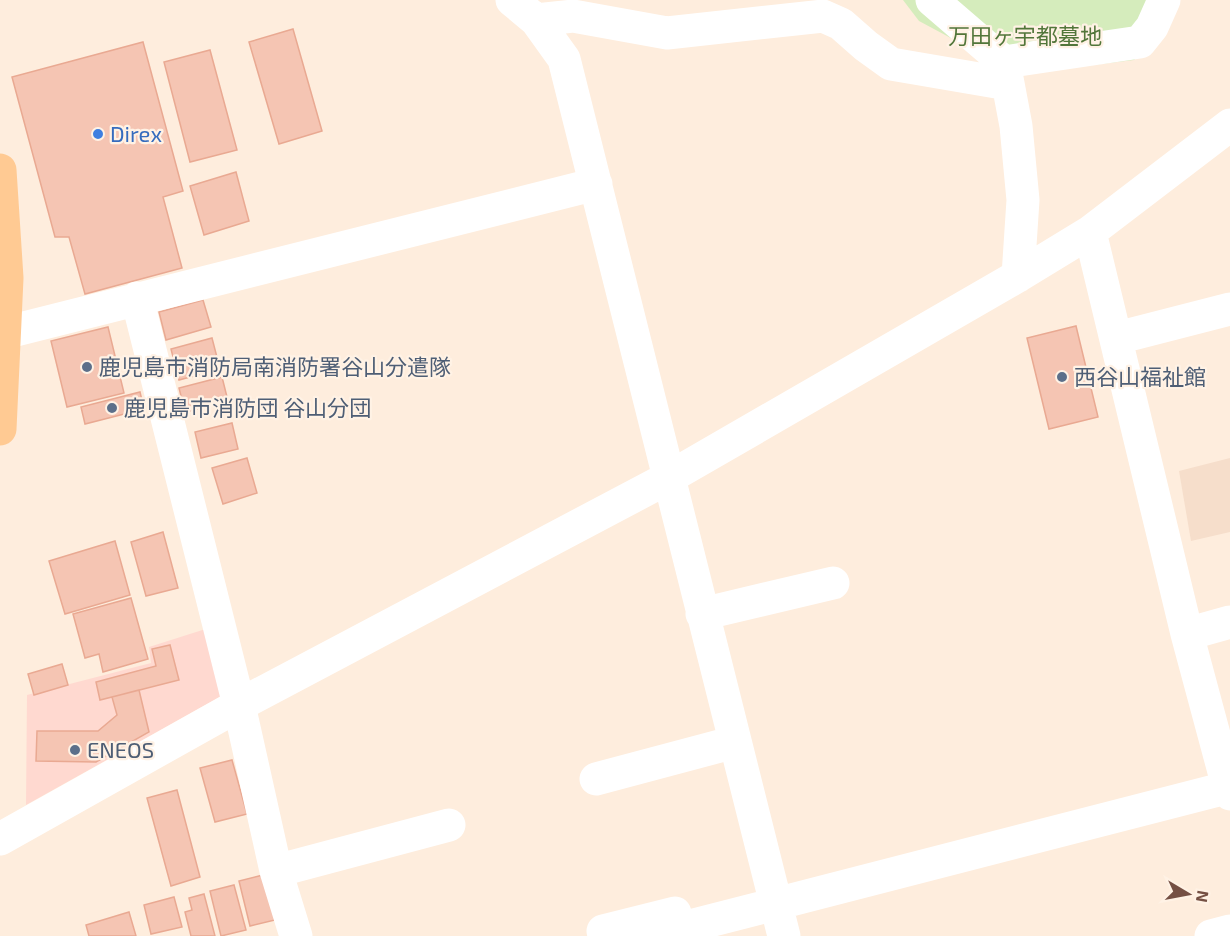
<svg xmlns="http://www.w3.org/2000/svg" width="1230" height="936" font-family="'Exo 2','Noto Sans JP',sans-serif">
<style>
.residential{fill:#f6decb}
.commercial{fill:#ffd9d0}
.green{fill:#d5ecbc}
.building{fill:#f5c5b3;stroke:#e9a992;stroke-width:1.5}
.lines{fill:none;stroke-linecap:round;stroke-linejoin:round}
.minor{stroke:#fff;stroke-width:33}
.major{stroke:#ffca93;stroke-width:33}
.shop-dot{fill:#3f7fe0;stroke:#fff2e5;stroke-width:2}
.service-dot{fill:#5c6f8a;stroke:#fff2e5;stroke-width:2}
.labels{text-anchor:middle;stroke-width:4.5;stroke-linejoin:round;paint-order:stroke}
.park-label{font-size:22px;fill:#52763a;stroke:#fff2e5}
.shop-label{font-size:22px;fill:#366cbe;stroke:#fff2e5;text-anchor:start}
.service-label{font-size:22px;fill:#4e5e75;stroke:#fff2e5;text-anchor:start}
</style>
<rect width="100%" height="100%" fill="#feeddd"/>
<!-- residential -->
<path class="residential" d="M 1230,458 L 1230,532 L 1191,541 L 1179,471 Z"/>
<!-- commercial -->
<path class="commercial" d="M 215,626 L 232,690 L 26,805 L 27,695 L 151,663 L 149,647 Z"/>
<!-- green -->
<path class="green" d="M 903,0 L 1173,0 L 1166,33 L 1134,60 L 1018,74 L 919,21 Z"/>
<!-- building -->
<path class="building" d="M 293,29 L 322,131 L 279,144 L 249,42 Z
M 143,42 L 183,191 L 163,197 L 182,268 L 85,294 L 69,237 L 55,237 L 12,77 Z
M 210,50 L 237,150 L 190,162 L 164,62 Z
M 236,172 L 249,221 L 204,235 L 190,186 Z
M 203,300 L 211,327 L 166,340 L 159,312 Z
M 1076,326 L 1098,417 L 1049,429 L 1027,338 Z
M 108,327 L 124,393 L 67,407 L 51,341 Z
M 212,338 L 220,369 L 179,380 L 171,349 Z
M 222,377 L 228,401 L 185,412 L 179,388 Z
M 140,392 L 144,409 L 85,424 L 81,407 Z
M 232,423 L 238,449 L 201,458 L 195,432 Z
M 247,458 L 257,493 L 223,504 L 212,468 Z
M 163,532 L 178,588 L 146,596 L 131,542 Z
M 115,541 L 130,595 L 65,614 L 49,561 Z
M 131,598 L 148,659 L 103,672 L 99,654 L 85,658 L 73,614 Z
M 170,645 L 179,680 L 100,700 L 96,682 L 156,666 L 152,649 Z
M 62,664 L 68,685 L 34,695 L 28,674 Z
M 139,690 L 149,732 L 96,762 L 36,761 L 37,731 L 98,731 L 117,715 L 112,697 Z
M 232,760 L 247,814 L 215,822 L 200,768 Z
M 177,790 L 200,877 L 171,886 L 147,798 Z
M 263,875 L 275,920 L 250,926 L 239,881 Z
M 234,885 L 246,930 L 221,936 L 210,891 Z
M 204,894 L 215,936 L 191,936 L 185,912 L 192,910 L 189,898 Z
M 174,897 L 182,927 L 151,934 L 144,905 Z
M 129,912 L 136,936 L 89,936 L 86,925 Z"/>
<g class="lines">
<!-- minor -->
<path class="minor" d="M 512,0 L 536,20 L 564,59 L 784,936
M 932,0 L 1004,62 L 1016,126 L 1023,200 L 1018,276
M 536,20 L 573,16 L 667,33 L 823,16 L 841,24 L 866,46 L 891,64 L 1008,84
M 1004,62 L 1140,42 L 1152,27 L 1164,0
M 1090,232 L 1187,634 L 1230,794
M 137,298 L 239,705 L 276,871 L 296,936
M 4,333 L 596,184
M 1117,338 L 1230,309
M 702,614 L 833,583
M 1187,634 L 1230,622
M 596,779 L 735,742
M 0,839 L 239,705 L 668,478 L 1018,276 L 1090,232 L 1230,125
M 276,871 L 449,825
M 603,931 L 675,913
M 651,936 L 1230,787
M 1211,936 L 1230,931"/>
<!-- major -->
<path class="major" d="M 0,170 L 7,278 L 0,429"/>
</g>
<!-- markers -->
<circle class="shop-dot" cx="98" cy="134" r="6"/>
<g class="service-dot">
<circle cx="87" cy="367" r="6"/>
<circle cx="1062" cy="377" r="6"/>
<circle cx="112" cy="408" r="6"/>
<circle cx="75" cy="750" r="6"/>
</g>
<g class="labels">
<!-- park labels -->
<g class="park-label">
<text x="1025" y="44">万田ヶ宇都墓地</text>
</g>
<!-- shop labels -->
<g class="shop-label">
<text x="110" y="142">Direx</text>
</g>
<!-- service labels -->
<g class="service-label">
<text x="99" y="375">鹿児島市消防局南消防署谷山分遣隊</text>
<text x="1074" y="385">西谷山福祉館</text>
<text x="124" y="416">鹿児島市消防団 谷山分団</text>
<text x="87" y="758">ENEOS</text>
</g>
</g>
<!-- north arrow -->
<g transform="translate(1188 894) rotate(100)" stroke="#fff2e5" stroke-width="4.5" paint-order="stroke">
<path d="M0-4.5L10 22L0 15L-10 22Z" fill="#755044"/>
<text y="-9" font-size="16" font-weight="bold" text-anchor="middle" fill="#755044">N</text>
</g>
</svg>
